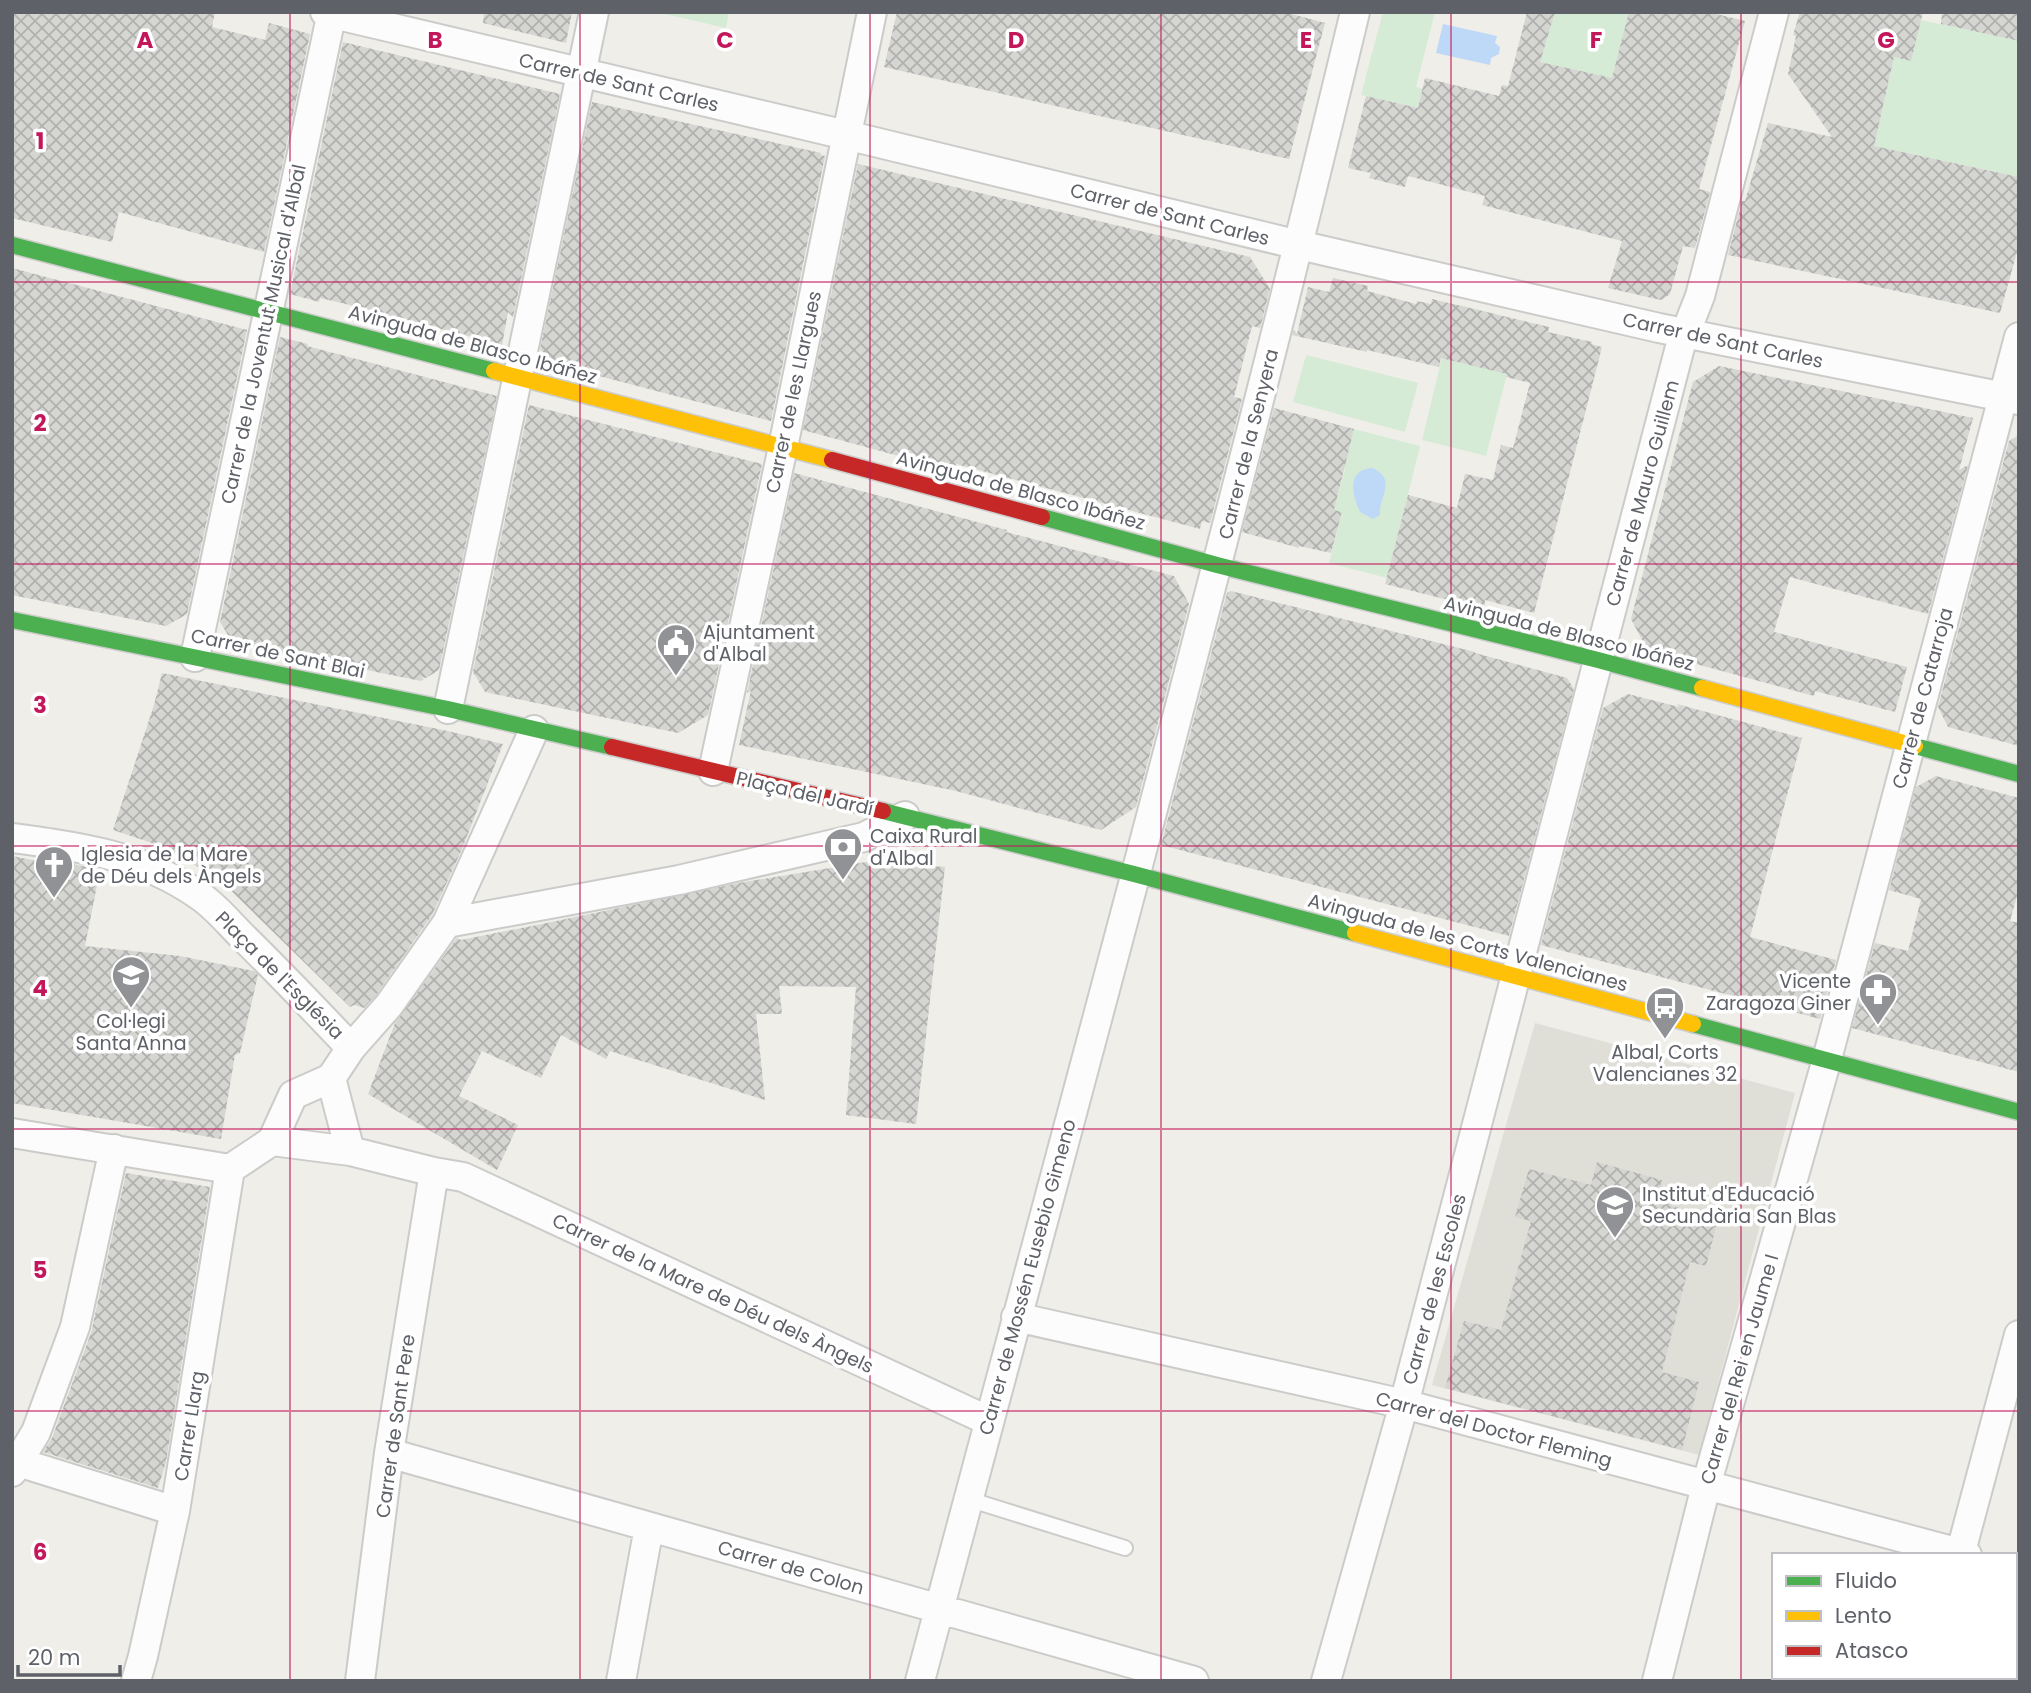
<svg xmlns="http://www.w3.org/2000/svg" width="2031" height="1693" font-family="Poppins,sans-serif">
<style>
.education{fill:#dfded7}
.green{fill:#d6ebd6}
.water{fill:#bed9f8}
.building{fill:url(#building-cross-hatch)}
.lines{fill:none;stroke-linecap:round;stroke-linejoin:round}
.lane-casing{stroke:#cbcbca;stroke-width:18}
.street-casing{stroke:#cbcbca;stroke-width:32}
.fast-casing{stroke:#cbcccb;stroke-width:19}
.slow-casing{stroke:#cbcccb;stroke-width:19}
.jam-casing{stroke:#cbcccb;stroke-width:19}
.lane{stroke:#fdfcfc;stroke-width:14}
.street{stroke:#fdfcfc;stroke-width:28}
.fast{stroke:#4caf50;stroke-width:16}
.slow{stroke:#ffc107;stroke-width:16}
.jam{stroke:#c62828;stroke-width:16}
.grid{fill:none;stroke:#c2185b;stroke-width:2;stroke-opacity:0.55}
.labels{text-anchor:middle;stroke-width:7;stroke-linejoin:round;paint-order:stroke}
.street-label{font-size:19px;fill:#5e6168;stroke:#fff}
.poi-label{font-size:19px;fill:#5e6168;stroke:#fff;text-anchor:start}
.grid-label{font-size:23px;text-anchor:middle;font-weight:bold;fill:#c2185b;stroke:#fff;stroke-width:7;stroke-linejoin:round;paint-order:stroke}
</style>
<defs>
<pattern id="building-cross-hatch" width="8" height="8" patternUnits="userSpaceOnUse" patternTransform="scale(1.75)"><rect width="8" height="8" fill="#d5d5d2"/><path d="M0 0l8 8M0 8l8-8" fill="none" stroke="#b0b0ae"/></pattern>
</defs>
<rect width="100%" height="100%" fill="#efeee9"/>
<!-- education -->
<path class="education" d="M 1535,1023 L 1795,1093 L 1699,1455 L 1432,1385 Z"/>
<!-- green -->
<path class="green" d="M 656,12 L 729,12 L 726,28 Z
M 1383,12 L 1435,12 L 1416,87 L 1423,89 L 1418,108 L 1361,95 Z
M 1555,12 L 1629,12 L 1625,30 L 1725,93 L 1615,65 L 1612,78 L 1540,62 Z
M 1921,20 L 2019,41 L 2019,177 L 1889,149 L 1877,193 L 1842,116 L 1879,124 L 1894,57 L 1911,60 Z
M 1455,304 L 1496,314 L 1483,367 L 1507,374 L 1486,456 L 1422,440 Z
M 1306,355 L 1418,383 L 1405,432 L 1293,402 Z
M 1354,429 L 1420,446 L 1387,578 L 1329,563 L 1342,513 L 1334,510 L 1345,469 L 1339,467 L 1349,449 Z"/>
<!-- water -->
<path class="water" d="M 1443,24 L 1497,36 L 1495,43 L 1500,47 L 1499,54 L 1491,58 L 1490,65 L 1436,53 Z
M 1373,468 C 1398,481 1378,497 1380,515 L 1373,519 L 1360,512 C 1352,495 1346,469 1373,468 Z"/>
<!-- building -->
<path class="building" d="M 12,12 L 215,12 L 212,27 L 265,40 L 269,23 L 310,34 L 264,252 L 119,212 L 112,242 L 12,218 Z
M 484,12 L 572,12 L 566,43 L 483,23 Z
M 897,12 L 1284,12 L 1325,23 L 1289,159 L 884,67 Z
M 1527,12 L 1555,12 L 1540,62 L 1612,78 L 1629,12 L 1708,12 L 1745,21 L 1699,189 L 1710,192 L 1695,248 L 1683,246 L 1670,294 L 1661,300 L 1608,288 L 1622,241 L 1482,205 L 1485,196 L 1408,176 L 1405,187 L 1369,178 L 1371,173 L 1348,168 L 1366,96 L 1418,108 L 1425,78 L 1499,96 L 1502,85 L 1508,86 Z
M 1800,12 L 1923,12 L 1911,61 L 1894,57 L 1874,146 L 2019,177 L 2019,245 L 2000,313 L 1728,255 L 1742,201 L 1745,201 L 1768,123 L 1832,137 L 1788,74 L 1796,36 L 1793,35 Z
M 1942,12 L 2019,12 L 2019,41 L 1941,24 Z
M 343,42 L 560,94 L 513,317 L 508,312 L 502,345 L 346,304 L 320,298 L 319,302 L 290,294 Z
M 592,102 L 821,153 L 821,155 L 825,156 L 771,421 L 584,372 L 585,369 L 549,359 L 540,349 Z
M 858,164 L 1250,257 L 1270,289 L 1260,328 L 1252,326 L 1234,397 L 1242,399 L 1210,523 L 1202,521 L 1200,529 L 956,464 L 954,471 L 803,430 Z
M 12,268 L 247,330 L 187,614 L 166,626 L 12,595 Z
M 1333,278 L 1368,286 L 1367,291 L 1416,304 L 1417,301 L 1431,304 L 1432,299 L 1549,327 L 1548,332 L 1592,342 L 1591,344 L 1602,347 L 1534,613 L 1485,600 L 1484,609 L 1385,584 L 1408,495 L 1457,508 L 1465,474 L 1493,480 L 1501,445 L 1513,448 L 1530,383 L 1506,377 L 1507,374 L 1441,358 L 1439,367 L 1367,350 L 1367,352 L 1292,335 L 1294,330 L 1297,334 L 1308,287 L 1329,292 Z
M 280,337 L 308,344 L 307,346 L 497,396 L 439,670 L 426,678 L 420,677 L 424,679 L 421,681 L 233,643 L 220,622 Z
M 1719,366 L 1973,418 L 1959,470 L 1968,465 L 1928,614 L 1790,577 L 1774,632 L 1907,667 L 1895,712 L 1815,691 L 1814,696 L 1648,651 L 1631,619 L 1693,382 Z
M 529,405 L 762,464 L 708,715 L 678,733 L 485,692 L 473,672 Z
M 1274,408 L 1354,429 L 1334,510 L 1342,512 L 1331,553 L 1299,546 L 1299,548 L 1242,532 Z
M 2019,435 L 2019,746 L 1948,727 L 1938,707 L 2009,441 Z
M 794,473 L 1007,530 L 1006,532 L 1174,576 L 1189,604 L 1136,807 L 1101,830 L 956,791 L 739,745 L 751,690 L 747,693 Z
M 1231,591 L 1475,652 L 1475,653 L 1567,678 L 1574,689 L 1509,936 L 1161,845 L 1227,593 Z
M 162,673 L 443,730 L 503,744 L 462,849 L 432,915 L 376,995 L 364,1008 L 354,1005 L 350,1007 L 216,876 L 152,843 L 113,830 L 154,705 Z
M 1628,694 L 1679,707 L 1677,704 L 1802,738 L 1750,937 L 1836,960 L 1820,1019 L 1541,945 L 1603,708 Z
M 1936,776 L 2019,798 L 2019,889 L 2010,921 L 2019,923 L 2019,1072 L 1852,1028 L 1875,943 L 1908,951 L 1921,899 L 1889,890 L 1916,787 Z
M 12,856 L 48,863 L 59,861 L 100,870 L 85,946 L 180,956 L 254,971 L 258,975 L 240,1053 L 235,1055 L 221,1139 L 12,1103 Z
M 866,862 L 945,867 L 916,1124 L 846,1115 L 856,987 L 779,986 L 782,1014 L 756,1014 L 765,1100 L 610,1051 L 606,1059 L 561,1035 L 541,1078 L 482,1051 L 459,1096 L 518,1125 L 497,1170 L 368,1094 L 395,1023 L 457,938 L 461,940 L 537,925 L 739,883 Z
M 1597,1162 L 1662,1180 L 1660,1186 L 1676,1190 L 1672,1206 L 1718,1219 L 1706,1266 L 1690,1262 L 1662,1372 L 1699,1382 L 1682,1450 L 1445,1388 L 1464,1321 L 1501,1330 L 1531,1221 L 1515,1217 L 1529,1169 L 1591,1185 Z
M 126,1173 L 210,1187 L 166,1462 L 158,1488 L 43,1452 L 52,1438 L 91,1333 Z"/>
<g class="lines">
<!-- lane casing -->
<g class="lane-casing">
<path id="lane" d="M 968,1499 L 1125,1548"/>
</g>
<!-- street casing -->
<g class="street-casing">
<path id="street" d="M 325,12 L 846,135 L 1299,245 L 1659,328 L 2019,400
M 195,657 L 332,12
M 448,709 L 594,12
M 713,771 L 783,447 L 872,12
M 12,838 C 80,847 142,855 200,896 C 215,906 229,923 242,936 C 279,972 315,1010 351,1048
M 447,923 L 679,880 L 864,837 L 905,816
M 331,1078 L 350,1151
M 12,1133 L 230,1169
M 272,1141 L 350,1151 L 434,1172 L 463,1177 L 989,1421
M 230,1169 L 272,1141 L 293,1095 L 331,1078 L 351,1048 L 389,1005 L 447,923 L 534,730
M 1016,1317 L 1404,1404 L 1967,1555
M 389,1453 L 1194,1681
M 18,1462 L 175,1511
M 12,1472 L 36,1432 L 75,1327 L 114,1149
M 1960,1555 L 2019,1335
M 2015,1568 L 2019,1569
M 136,1681 L 143,1656 L 175,1511 L 230,1169
M 360,1681 L 389,1453 L 434,1172
M 621,1681 L 649,1527
M 920,1681 C 1068,1125 1221,571 1355,12
M 1326,1681 L 1404,1404 L 1680,347 L 1700,296 L 1774,12
M 1657,1681 L 1706,1486 L 1827,1059 L 2019,337
M 1931,1681 L 1932,1677"/>
</g>
<!-- fast casing -->
<g class="fast-casing">
<path id="fast" d="M 12,245 L 494,371
M 1042,517 L 1217,565 L 1598,660 L 1702,688
M 12,620 L 448,709 L 612,747
M 1915,746 L 2019,774
M 883,811 L 1134,874 L 1355,933
M 1693,1024 L 2019,1112"/>
</g>
<!-- slow casing -->
<g class="slow-casing">
<path id="slow" d="M 494,371 L 832,460
M 1702,688 L 1915,746
M 1355,933 L 1693,1024"/>
</g>
<!-- jam casing -->
<g class="jam-casing">
<path id="jam" d="M 832,460 L 1042,517
M 612,747 L 883,811"/>
</g>
<!-- lane -->
<use href="#lane" class="lane"/>
<!-- street -->
<use href="#street" class="street"/>
<!-- fast -->
<use href="#fast" class="fast"/>
<!-- slow -->
<use href="#slow" class="slow"/>
<!-- jam -->
<use href="#jam" class="jam"/>
</g>
<!-- grid -->
<path class="grid" d="M 290,12 L 290,1681M 580,12 L 580,1681M 870,12 L 870,1681M 1161,12 L 1161,1681M 1451,12 L 1451,1681M 1741,12 L 1741,1681M 12,282 L 2019,282M 12,564 L 2019,564M 12,846 L 2019,846M 12,1129 L 2019,1129M 12,1411 L 2019,1411"/>
<!-- icons -->
<defs>
<g id="civic-pin" transform="scale(2.0125)"><path d="M0 17L-7.5 6A9.5 9.5 0 1 1 7.5 6Z" fill="#919295" stroke="#fff"/><path d="M-.6-6.5H3V-4.5H.6V-3L4-1V1h2V6H-6V1h2V-1L-.6-3ZM-1.2 2.5V6h2.4V2.5Z" fill="#fff"/></g>
<g id="bank-pin" transform="scale(2.0125)"><path d="M0 17L-7.5 6A9.5 9.5 0 1 1 7.5 6Z" fill="#919295" stroke="#fff"/><path d="M-6-4H6V4H-6ZM0-2.3a2.3 2.3 0 1 0 0 4.6a2.3 2.3 0 1 0 0-4.6Z" fill="#fff"/></g>
<g id="church-pin" transform="scale(2.0125)"><path d="M0 17L-7.5 6A9.5 9.5 0 1 1 7.5 6Z" fill="#919295" stroke="#fff"/><path d="M-1.2-6h2.4v3.5h3.3v2.4h-3.3V6h-2.4V-.1h-3.3v-2.4h3.3Z" fill="#fff"/></g>
<g id="school-pin" transform="scale(2.0125)"><path d="M0 17L-7.5 6A9.5 9.5 0 1 1 7.5 6Z" fill="#919295" stroke="#fff"/><path d="M0-5L7-2L0 1L-7-2ZM-4 1L0 2.5L4 1V4Q0 6-4 4Z" fill="#fff"/></g>
<g id="pharmacy-pin" transform="scale(2.0125)"><path d="M0 17L-7.5 6A9.5 9.5 0 1 1 7.5 6Z" fill="#919295" stroke="#fff"/><path d="M-2-6h4v4h4v4h-4v4h-4v-4h-4v-4h4Z" fill="#fff"/></g>
<g id="bus-pin" transform="scale(2.0125)"><path d="M0 17L-7.5 6A9.5 9.5 0 1 1 7.5 6Z" fill="#919295" stroke="#fff"/><path d="M-5-6H5V4H4V6H2V4H-2V6H-4V4H-5ZM-3.5-4V0h7V-4ZM-3.5 1.2v1.5H-2V1.2ZM2 1.2v1.5H3.5V1.2Z" fill="#fff"/></g>
</defs>
<g fill-rule="evenodd">
<use href="#civic-pin" x="676" y="643"/>
<use href="#bank-pin" x="843" y="847"/>
<use href="#church-pin" x="54" y="865"/>
<use href="#school-pin" x="131" y="975"/>
<use href="#pharmacy-pin" x="1878" y="992"/>
<use href="#bus-pin" x="1665" y="1006"/>
<use href="#school-pin" x="1615" y="1205"/>
</g>
<g class="labels">
<!-- street labels -->
<g class="street-label">
<text transform="translate(619 82) rotate(13)" y="7">Carrer de Sant Carles</text>
<text transform="translate(1170 214) rotate(14)" y="7">Carrer de Sant Carles</text>
<text transform="translate(263 334) rotate(-78)" y="7">Carrer de la Joventut Musical d'Albal</text>
<text transform="translate(1723 340) rotate(12)" y="7">Carrer de Sant Carles</text>
<text transform="translate(473 344) rotate(15)" y="7">Avinguda de Blasco Ibáñez</text>
<text transform="translate(793 392) rotate(-78)" y="7">Carrer de les Llargues</text>
<text transform="translate(1248 444) rotate(-76)" y="7">Carrer de la Senyera</text>
<text transform="translate(1021 490) rotate(15)" y="7">Avinguda de Blasco Ibáñez</text>
<text transform="translate(1642 493) rotate(-75)" y="7">Carrer de Mauro Guillem</text>
<text transform="translate(1569 633) rotate(14)" y="7">Avinguda de Blasco Ibáñez</text>
<text transform="translate(278 653) rotate(12)" y="7">Carrer de Sant Blai</text>
<text transform="translate(1922 698) rotate(-75)" y="7">Carrer de Catarroja</text>
<text transform="translate(805 793) rotate(13)" y="7">Plaça del Jardí</text>
<text transform="translate(1468 942) rotate(15)" y="7">Avinguda de les Corts Valencianes</text>
<text transform="translate(280 975) rotate(45)" y="7">Plaça de l'Església</text>
<text transform="translate(1027 1277) rotate(-75)" y="7">Carrer de Mossén Eusebio Gimeno</text>
<text transform="translate(1434 1289) rotate(-75)" y="7">Carrer de les Escoles</text>
<text transform="translate(713 1293) rotate(25)" y="7">Carrer de la Mare de Déu dels Àngels</text>
<text transform="translate(1739 1369) rotate(-74)" y="7">Carrer del Rei en Jaume I</text>
<text transform="translate(189 1426) rotate(-81)" y="7">Carrer Llarg</text>
<text transform="translate(395 1426) rotate(-82)" y="7">Carrer de Sant Pere</text>
<text transform="translate(1494 1429) rotate(15)" y="7">Carrer del Doctor Fleming</text>
<text transform="translate(791 1567) rotate(16)" y="7">Carrer de Colon</text>
</g>
<!-- poi labels -->
<g class="poi-label">
<text x="703" y="639">Ajuntament<tspan x="703" dy="22">d'Albal</tspan></text>
<text x="870" y="843">Caixa Rural<tspan x="870" dy="22">d'Albal</tspan></text>
<text x="81" y="861">Iglesia de la Mare<tspan x="81" dy="22">de Déu dels Àngels</tspan></text>
<text x="1851" y="988" text-anchor="end">Vicente<tspan x="1851" dy="22">Zaragoza Giner</tspan></text>
<text x="131" y="1028" text-anchor="middle">Col·legi<tspan x="131" dy="22">Santa Anna</tspan></text>
<text x="1665" y="1059" text-anchor="middle">Albal, Corts<tspan x="1665" dy="22">Valencianes 32</tspan></text>
<text x="1642" y="1201">Institut d'Educació<tspan x="1642" dy="22">Secundària San Blas</tspan></text>
</g>
</g>
<g class="grid-label">
<text x="145" y="48">A</text>
<text x="435" y="48">B</text>
<text x="725" y="48">C</text>
<text x="1016" y="48">D</text>
<text x="1306" y="48">E</text>
<text x="1596" y="48">F</text>
<text x="1886" y="48">G</text>
<text x="40" y="149">1</text>
<text x="40" y="431">2</text>
<text x="40" y="713">3</text>
<text x="40" y="996">4</text>
<text x="40" y="1278">5</text>
<text x="40" y="1560">6</text>
</g>
<!-- border -->
<rect width="2031" height="1693" fill="none" stroke="#5e6168" stroke-width="28"/>
<!-- legend -->
<rect x="1772" y="1553" width="245" height="126" fill="#ffffff" stroke="#bfc0c3" stroke-width="2"/>
<rect x="1786" y="1576" width="35" height="10" fill="#4caf50" stroke="#bfc0c3" stroke-width="2"/>
<text x="1835" y="1588" font-size="21" fill="#5e6168">Fluido</text>
<rect x="1786" y="1611" width="35" height="10" fill="#ffc107" stroke="#bfc0c3" stroke-width="2"/>
<text x="1835" y="1623" font-size="21" fill="#5e6168">Lento</text>
<rect x="1786" y="1646" width="35" height="10" fill="#c62828" stroke="#bfc0c3" stroke-width="2"/>
<text x="1835" y="1658" font-size="21" fill="#5e6168">Atasco</text>
<!-- scale -->
<path d="M18 1665v10h102v-10" fill="none" stroke="#5e6168" stroke-width="3.5"/>
<text x="28" y="1665" font-size="21" fill="#5e6168" stroke="#ffffff" stroke-width="5" paint-order="stroke">20 m</text>
</svg>
